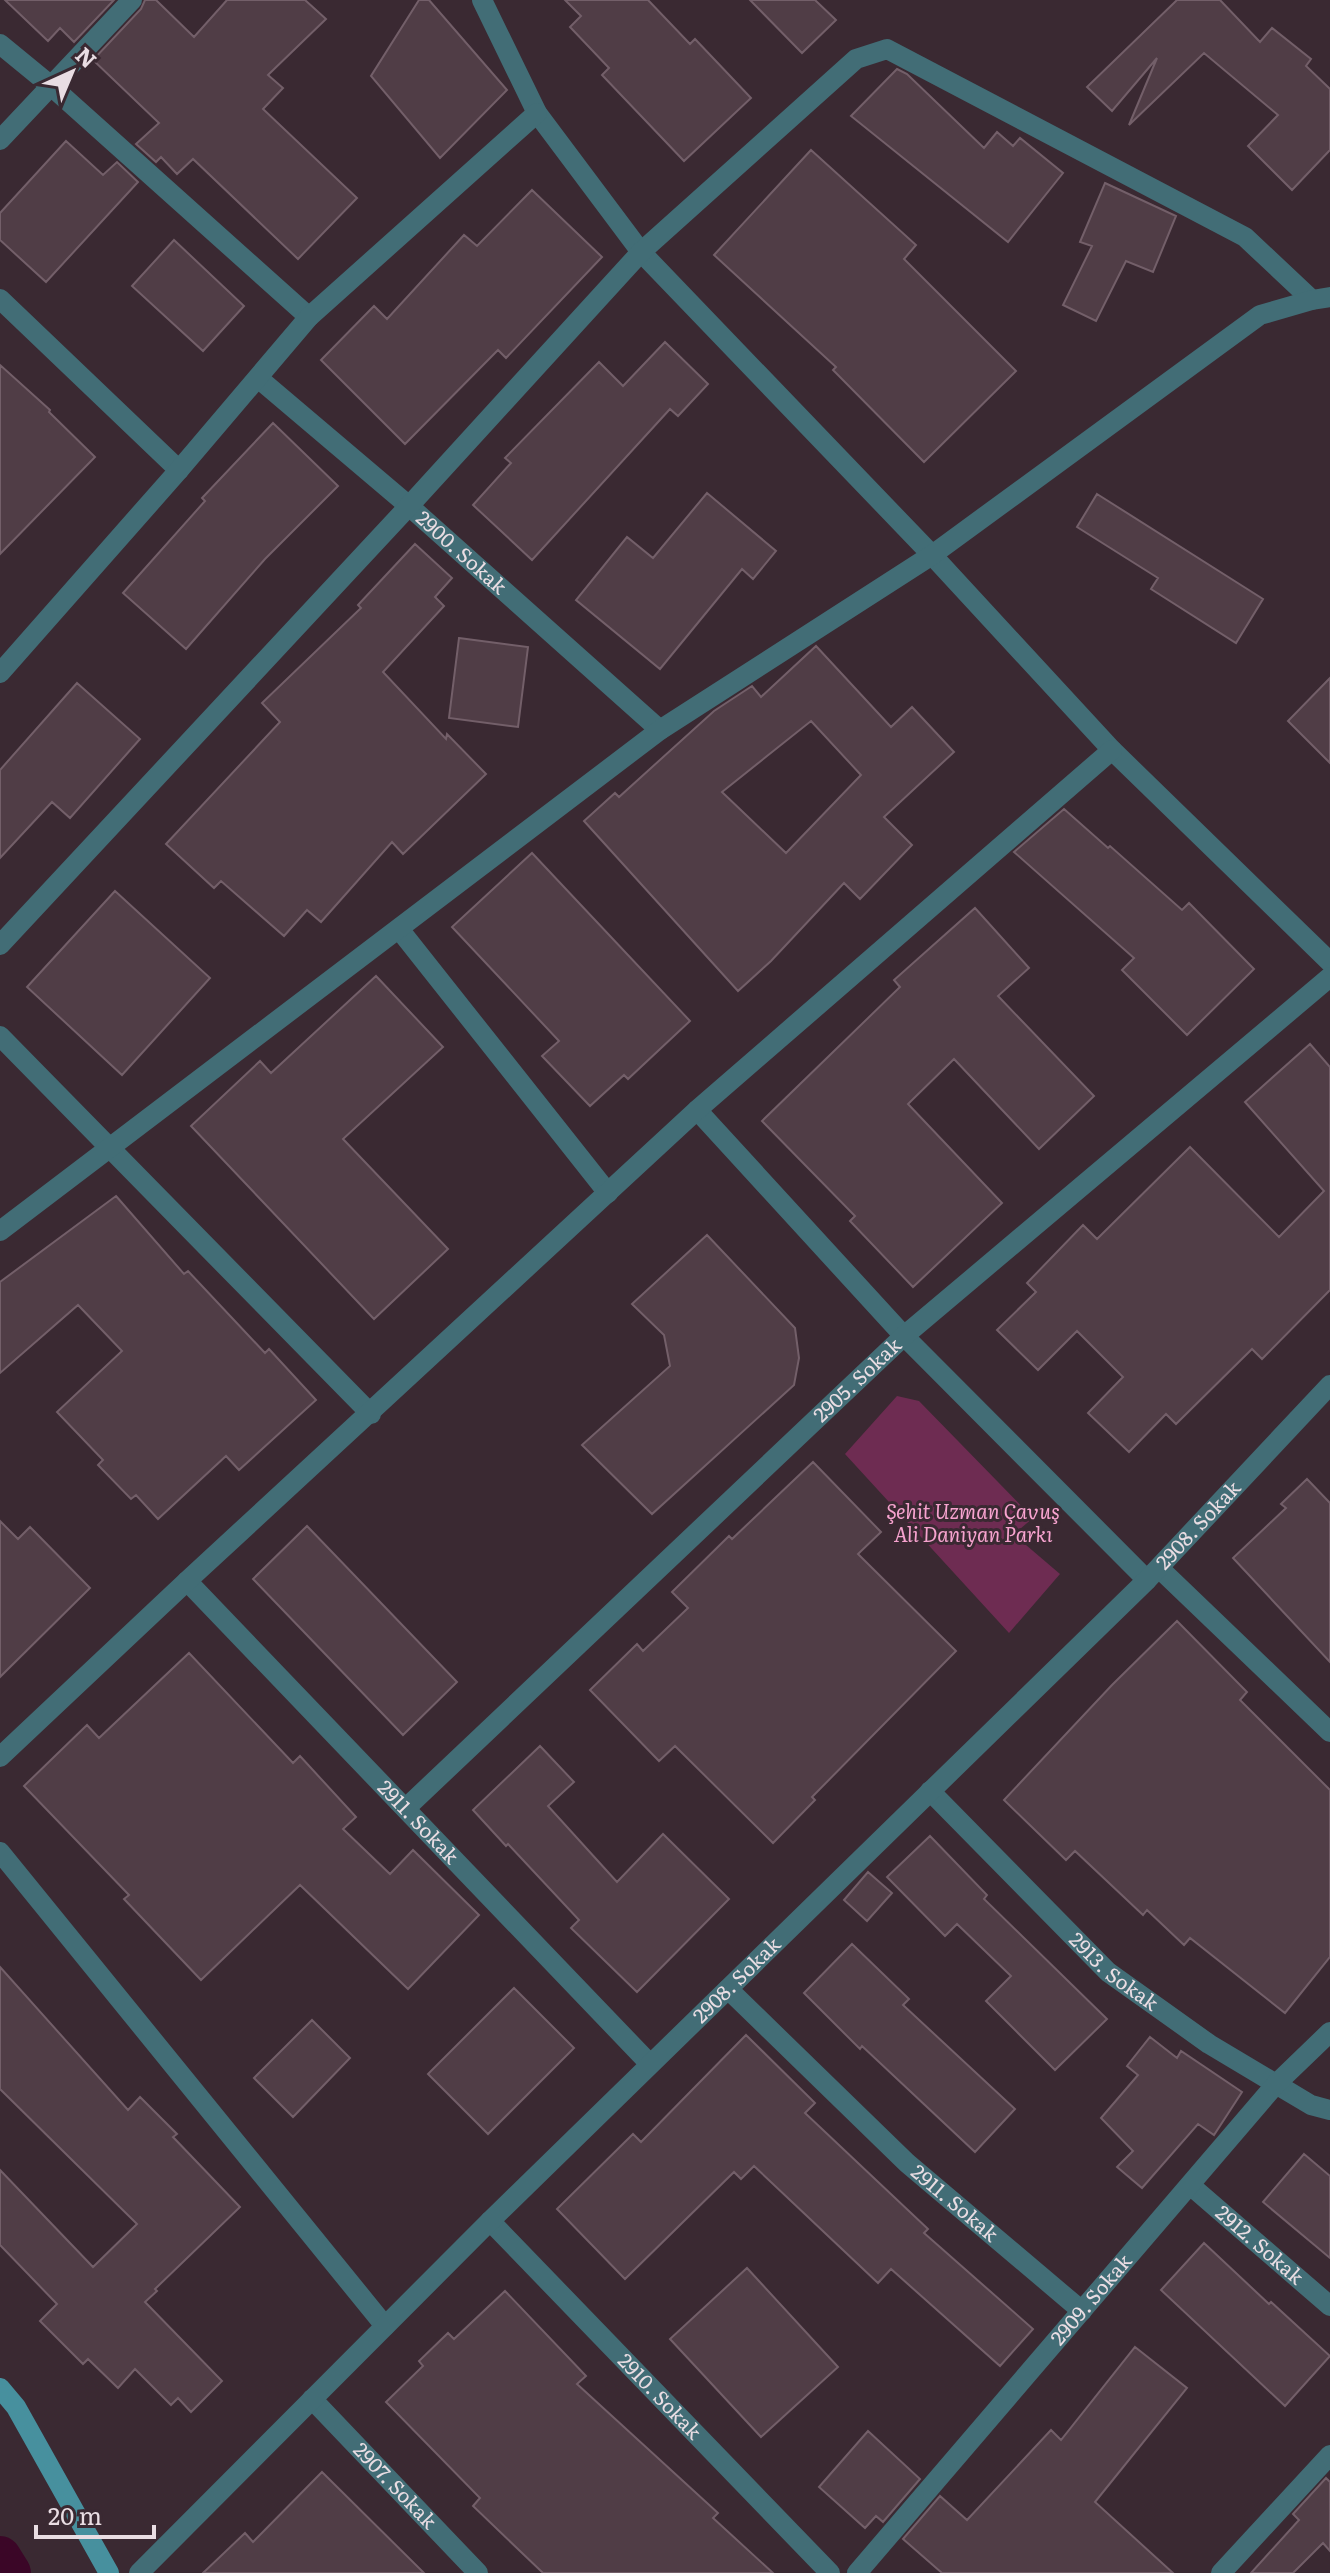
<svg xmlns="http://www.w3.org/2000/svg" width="1330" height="2573" font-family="Literata,serif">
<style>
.green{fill:#6e2c52}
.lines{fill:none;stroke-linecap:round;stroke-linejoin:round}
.canal{stroke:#3b0627;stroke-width:42}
.building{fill:#503d46;stroke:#735f69;stroke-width:2;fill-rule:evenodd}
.street{stroke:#426d76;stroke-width:20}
.secondary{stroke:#47909e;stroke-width:20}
.labels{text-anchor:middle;stroke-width:6;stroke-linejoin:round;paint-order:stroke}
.street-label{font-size:20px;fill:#e9dde3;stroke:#3a2932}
.park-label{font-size:20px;font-style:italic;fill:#f7a3cf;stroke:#3a2932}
</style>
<rect width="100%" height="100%" fill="#3a2932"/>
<!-- green -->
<path class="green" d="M 897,1396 L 919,1401 L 1033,1518 L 1020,1529 L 1026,1545 L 1060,1574 L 1009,1633 L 845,1454 Z"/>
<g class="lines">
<!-- canal -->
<path class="canal" d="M 0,2557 L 10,2573"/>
</g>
<!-- building -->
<path class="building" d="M 5,0 L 114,0 L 74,42 L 60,28 L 48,41 Z
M 145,0 L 156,0 L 194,37 L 227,0 L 305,0 L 326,19 L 268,75 L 283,88 L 263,109 L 357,198 L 298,259 L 193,159 L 177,174 L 161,157 L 156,162 L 136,144 L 159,123 L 93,60 L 141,9 Z
M 419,0 L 429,0 L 507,90 L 440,158 L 371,76 Z
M 565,0 L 648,0 L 690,44 L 695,39 L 751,98 L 684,161 L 602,75 L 609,68 L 570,27 L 581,16 Z
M 750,0 L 815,0 L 836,20 L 802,53 Z
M 1177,0 L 1220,0 L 1260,42 L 1272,28 L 1311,59 L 1306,66 L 1330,89 L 1330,150 L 1292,190 L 1248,146 L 1278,115 L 1204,53 L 1129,125 L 1157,58 L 1112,111 L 1087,87 Z
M 897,69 L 907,74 L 984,148 L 997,132 L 1013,146 L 1020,138 L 1063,173 L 1008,242 L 851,116 Z
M 66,141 L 103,175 L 117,162 L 138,182 L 46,282 L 0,240 L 0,213 Z
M 811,150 L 916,245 L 904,259 L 1016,371 L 924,462 L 833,370 L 836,367 L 714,255 Z
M 1105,183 L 1176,216 L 1153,272 L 1126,261 L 1096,321 L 1063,305 L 1092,246 L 1080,242 Z
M 532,190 L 602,257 L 506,358 L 498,350 L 405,444 L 321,360 L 374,306 L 387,319 L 464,235 L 477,246 Z
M 174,240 L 244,306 L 203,351 L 132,286 Z
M 665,342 L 708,384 L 678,416 L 670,409 L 532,560 L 473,505 L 511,463 L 505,458 L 599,362 L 623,386 Z
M 0,365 L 50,410 L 49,412 L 95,457 L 0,554 Z
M 273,423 L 338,486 L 265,559 L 186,649 L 123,593 L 205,501 L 202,498 Z
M 707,493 L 776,551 L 753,579 L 742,569 L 660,669 L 576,600 L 627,537 L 653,558 Z
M 1097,494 L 1263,599 L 1236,643 L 1151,589 L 1158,578 L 1077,527 Z
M 415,544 L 452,578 L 435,597 L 444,606 L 383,672 L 446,739 L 447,734 L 486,774 L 403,854 L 392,842 L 321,922 L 307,910 L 284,936 L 221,881 L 214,888 L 166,844 L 280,722 L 262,703 L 361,608 L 358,605 Z
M 459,638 L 528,647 L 518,727 L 449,718 Z
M 816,646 L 891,727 L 912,707 L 954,752 L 884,817 L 912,845 L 860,899 L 844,883 L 771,961 L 738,991 L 584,821 L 615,793 L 619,797 L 714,711 L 752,686 L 761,697 ZM 811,721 L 861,775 L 786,853 L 722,792 Z
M 1330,678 L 1330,763 L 1288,721 Z
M 77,683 L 140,739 L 70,818 L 52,802 L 0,858 L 0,770 Z
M 1064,809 L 1108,848 L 1110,846 L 1182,910 L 1189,903 L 1254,969 L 1187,1035 L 1122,970 L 1134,958 L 1014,852 Z
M 532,853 L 690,1021 L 628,1079 L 624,1075 L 590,1106 L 542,1056 L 559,1041 L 452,927 Z
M 115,891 L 210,978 L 122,1075 L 27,987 Z
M 975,908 L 1029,968 L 998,996 L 1094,1096 L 1039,1149 L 954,1059 L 908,1104 L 1002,1203 L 913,1287 L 850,1221 L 855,1216 L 762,1121 L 900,987 L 894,980 Z
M 376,976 L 443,1047 L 343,1139 L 448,1249 L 374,1319 L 191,1126 L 260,1061 L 271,1073 Z
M 1310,1044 L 1330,1067 L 1330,1290 L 1262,1359 L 1252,1349 L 1176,1424 L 1166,1414 L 1129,1452 L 1088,1413 L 1123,1377 L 1077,1331 L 1038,1370 L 997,1330 L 1036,1292 L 1027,1283 L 1083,1225 L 1097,1239 L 1190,1147 L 1279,1237 L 1324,1191 L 1245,1102 Z
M 116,1196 L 184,1274 L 188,1271 L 265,1353 L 269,1349 L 316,1400 L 239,1470 L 226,1456 L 158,1519 L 136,1495 L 131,1499 L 98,1465 L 103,1460 L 57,1412 L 122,1351 L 78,1305 L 0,1373 L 0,1282 Z
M 707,1235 L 795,1328 L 799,1358 L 794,1385 L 652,1514 L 582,1445 L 670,1366 L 664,1335 L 632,1304 Z
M 813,1462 L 881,1532 L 858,1554 L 956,1651 L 812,1797 L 815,1800 L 773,1843 L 675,1746 L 659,1761 L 590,1690 L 637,1644 L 643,1651 L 688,1608 L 672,1592 L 729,1536 L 732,1539 Z
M 1307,1479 L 1330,1503 L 1330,1662 L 1233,1558 L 1286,1508 L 1281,1504 Z
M 0,1521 L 18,1539 L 30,1527 L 90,1588 L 0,1677 Z
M 307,1526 L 457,1682 L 403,1735 L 253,1579 Z
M 1177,1621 L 1247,1692 L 1240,1700 L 1330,1790 L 1330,1957 L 1285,2013 L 1190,1938 L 1184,1945 L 1147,1910 L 1143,1915 L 1075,1851 L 1066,1860 L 1004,1800 L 1112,1685 Z
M 189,1653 L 293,1763 L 300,1756 L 356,1817 L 343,1829 L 390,1874 L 413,1850 L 479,1915 L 408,1989 L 300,1885 L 201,1980 L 124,1899 L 129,1895 L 24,1786 L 87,1725 L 99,1738 Z
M 540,1746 L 574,1782 L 548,1806 L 617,1882 L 663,1834 L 729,1899 L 637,1992 L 571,1928 L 579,1920 L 508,1844 L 506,1846 L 473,1810 Z
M 930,1836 L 987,1895 L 984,1899 L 1107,2019 L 1055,2070 L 986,2001 L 1011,1976 L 957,1924 L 945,1936 L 887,1877 Z
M 868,1872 L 892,1893 L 867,1921 L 844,1900 Z
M 852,1944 L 909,1999 L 903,2005 L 1015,2109 L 975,2152 L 862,2046 L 860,2049 L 804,1993 Z
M 0,1967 L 128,2110 L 140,2097 L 177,2134 L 173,2137 L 240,2207 L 155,2289 L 157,2291 L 145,2302 L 222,2381 L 191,2412 L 178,2398 L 171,2405 L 135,2369 L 118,2388 L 88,2359 L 83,2364 L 40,2321 L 57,2304 L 0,2245 L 0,2170 L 93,2267 L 137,2224 L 0,2089 Z
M 514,1988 L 574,2048 L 488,2134 L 428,2074 Z
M 312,2020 L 350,2058 L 293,2117 L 254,2078 Z
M 746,2035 L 815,2103 L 805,2113 L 928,2229 L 924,2233 L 1033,2329 L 1000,2366 L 891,2269 L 878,2283 L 754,2166 L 741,2179 L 734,2172 L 625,2279 L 557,2209 L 633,2134 L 641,2142 Z
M 1150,2037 L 1177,2058 L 1181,2051 L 1242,2092 L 1214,2135 L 1198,2124 L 1142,2188 L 1117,2167 L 1133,2151 L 1101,2118 L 1138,2075 L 1127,2066 Z
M 1304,2154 L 1330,2176 L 1330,2258 L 1263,2202 Z
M 1204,2243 L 1269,2304 L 1271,2302 L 1330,2356 L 1285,2406 L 1161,2290 Z
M 747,2268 L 838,2367 L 761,2437 L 670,2339 Z
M 505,2291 L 586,2376 L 577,2384 L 718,2513 L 713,2518 L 773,2573 L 543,2573 L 473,2506 L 480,2498 L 386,2402 L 423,2366 L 419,2361 L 448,2333 L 454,2339 Z
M 1135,2347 L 1187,2388 L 1095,2502 L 1173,2573 L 942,2573 L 903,2539 L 940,2496 L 967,2520 L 1051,2430 L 1061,2440 Z
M 868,2431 L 920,2479 L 883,2522 L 876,2516 L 865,2528 L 819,2487 Z
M 322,2472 L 424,2573 L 203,2573 L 245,2533 L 253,2542 Z
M 1326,2478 L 1330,2482 L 1330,2551 L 1323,2543 L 1293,2573 L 1251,2573 L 1299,2520 L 1293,2514 Z"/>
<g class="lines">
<!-- street -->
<g class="street">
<path d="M 482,0 L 537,113 L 641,252 L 932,555 L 1112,750 L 1330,962"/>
<path d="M 0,44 L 50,85 L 309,317"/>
<path d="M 0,140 L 132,0"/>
<path d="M 0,299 L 179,470"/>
<path id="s1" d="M 258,378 L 409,506 L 660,730"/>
<path d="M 0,673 L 179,470 L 309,317 L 537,113"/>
<path d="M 399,929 L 608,1193"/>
<path d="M 0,945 L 409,506 L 641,252 L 856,59 L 887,49 L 1245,237 L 1312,300"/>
<path d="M 0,1036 L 371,1414"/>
<path d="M 697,1110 L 904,1336 L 1147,1580"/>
<path d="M 0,1231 L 660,730 L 932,555 L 1260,315 L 1312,300 L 1330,297"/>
<path d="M 1159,1568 L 1330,1732"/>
<path id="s2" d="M 187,1581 L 650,2064"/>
<path d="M 0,1757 L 187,1581 L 697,1110 L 1112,750"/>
<path id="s3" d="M 930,1791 L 1108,1972 L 1209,2044 L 1311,2105 L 1330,2110"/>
<path id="s4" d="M 406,1808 L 904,1336 L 1330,977"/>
<path d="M 0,1852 L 385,2326"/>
<path id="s5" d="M 728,1989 L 907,2163 L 1082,2311"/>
<path id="s6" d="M 1190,2185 L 1330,2306"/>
<path id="s7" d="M 490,2221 L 830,2573"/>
<path id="s8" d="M 312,2399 L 478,2573"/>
<path id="s9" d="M 139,2573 L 490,2221 L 1147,1580 L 1330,1385"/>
<path id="s10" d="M 857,2573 L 1276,2084 L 1330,2032"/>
<path d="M 1221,2573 L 1330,2455"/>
</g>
<!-- secondary -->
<path class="secondary" d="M 0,2388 L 16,2407 L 109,2573"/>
</g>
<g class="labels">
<!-- street labels -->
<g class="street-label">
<text dy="7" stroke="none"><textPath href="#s1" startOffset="268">2900. Sokak</textPath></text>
<text dy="7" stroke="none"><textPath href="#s4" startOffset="622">2905. Sokak</textPath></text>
<text dy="7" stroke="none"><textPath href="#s9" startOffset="1490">2908. Sokak</textPath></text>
<text dy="7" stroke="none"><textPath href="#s2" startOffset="334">2911. Sokak</textPath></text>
<text dy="7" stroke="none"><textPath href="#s3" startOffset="258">2913. Sokak</textPath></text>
<text dy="7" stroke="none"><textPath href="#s9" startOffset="842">2908. Sokak</textPath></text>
<text dy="7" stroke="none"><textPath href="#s5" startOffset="312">2911. Sokak</textPath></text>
<text dy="7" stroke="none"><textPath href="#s6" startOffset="92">2912. Sokak</textPath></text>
<text dy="7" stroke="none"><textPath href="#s10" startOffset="360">2909. Sokak</textPath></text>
<text dy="7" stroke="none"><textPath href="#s7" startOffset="244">2910. Sokak</textPath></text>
<text dy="7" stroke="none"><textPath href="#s8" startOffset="120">2907. Sokak</textPath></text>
</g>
<!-- park labels -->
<g class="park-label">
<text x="973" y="1519">Şehit Uzman Çavuş<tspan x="973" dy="23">Ali Daniyan Parkı</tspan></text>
</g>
</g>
<!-- north arrow -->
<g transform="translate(72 72) rotate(44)" stroke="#3a2932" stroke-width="6" paint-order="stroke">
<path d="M0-6L14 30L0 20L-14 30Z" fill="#e9dde3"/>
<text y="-12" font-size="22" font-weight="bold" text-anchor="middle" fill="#e9dde3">N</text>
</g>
<!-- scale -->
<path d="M36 2525v12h118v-12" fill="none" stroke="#e9dde3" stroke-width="4"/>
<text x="48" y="2525" font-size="24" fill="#e9dde3" stroke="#3a2932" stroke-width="6" paint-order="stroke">20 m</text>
</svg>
